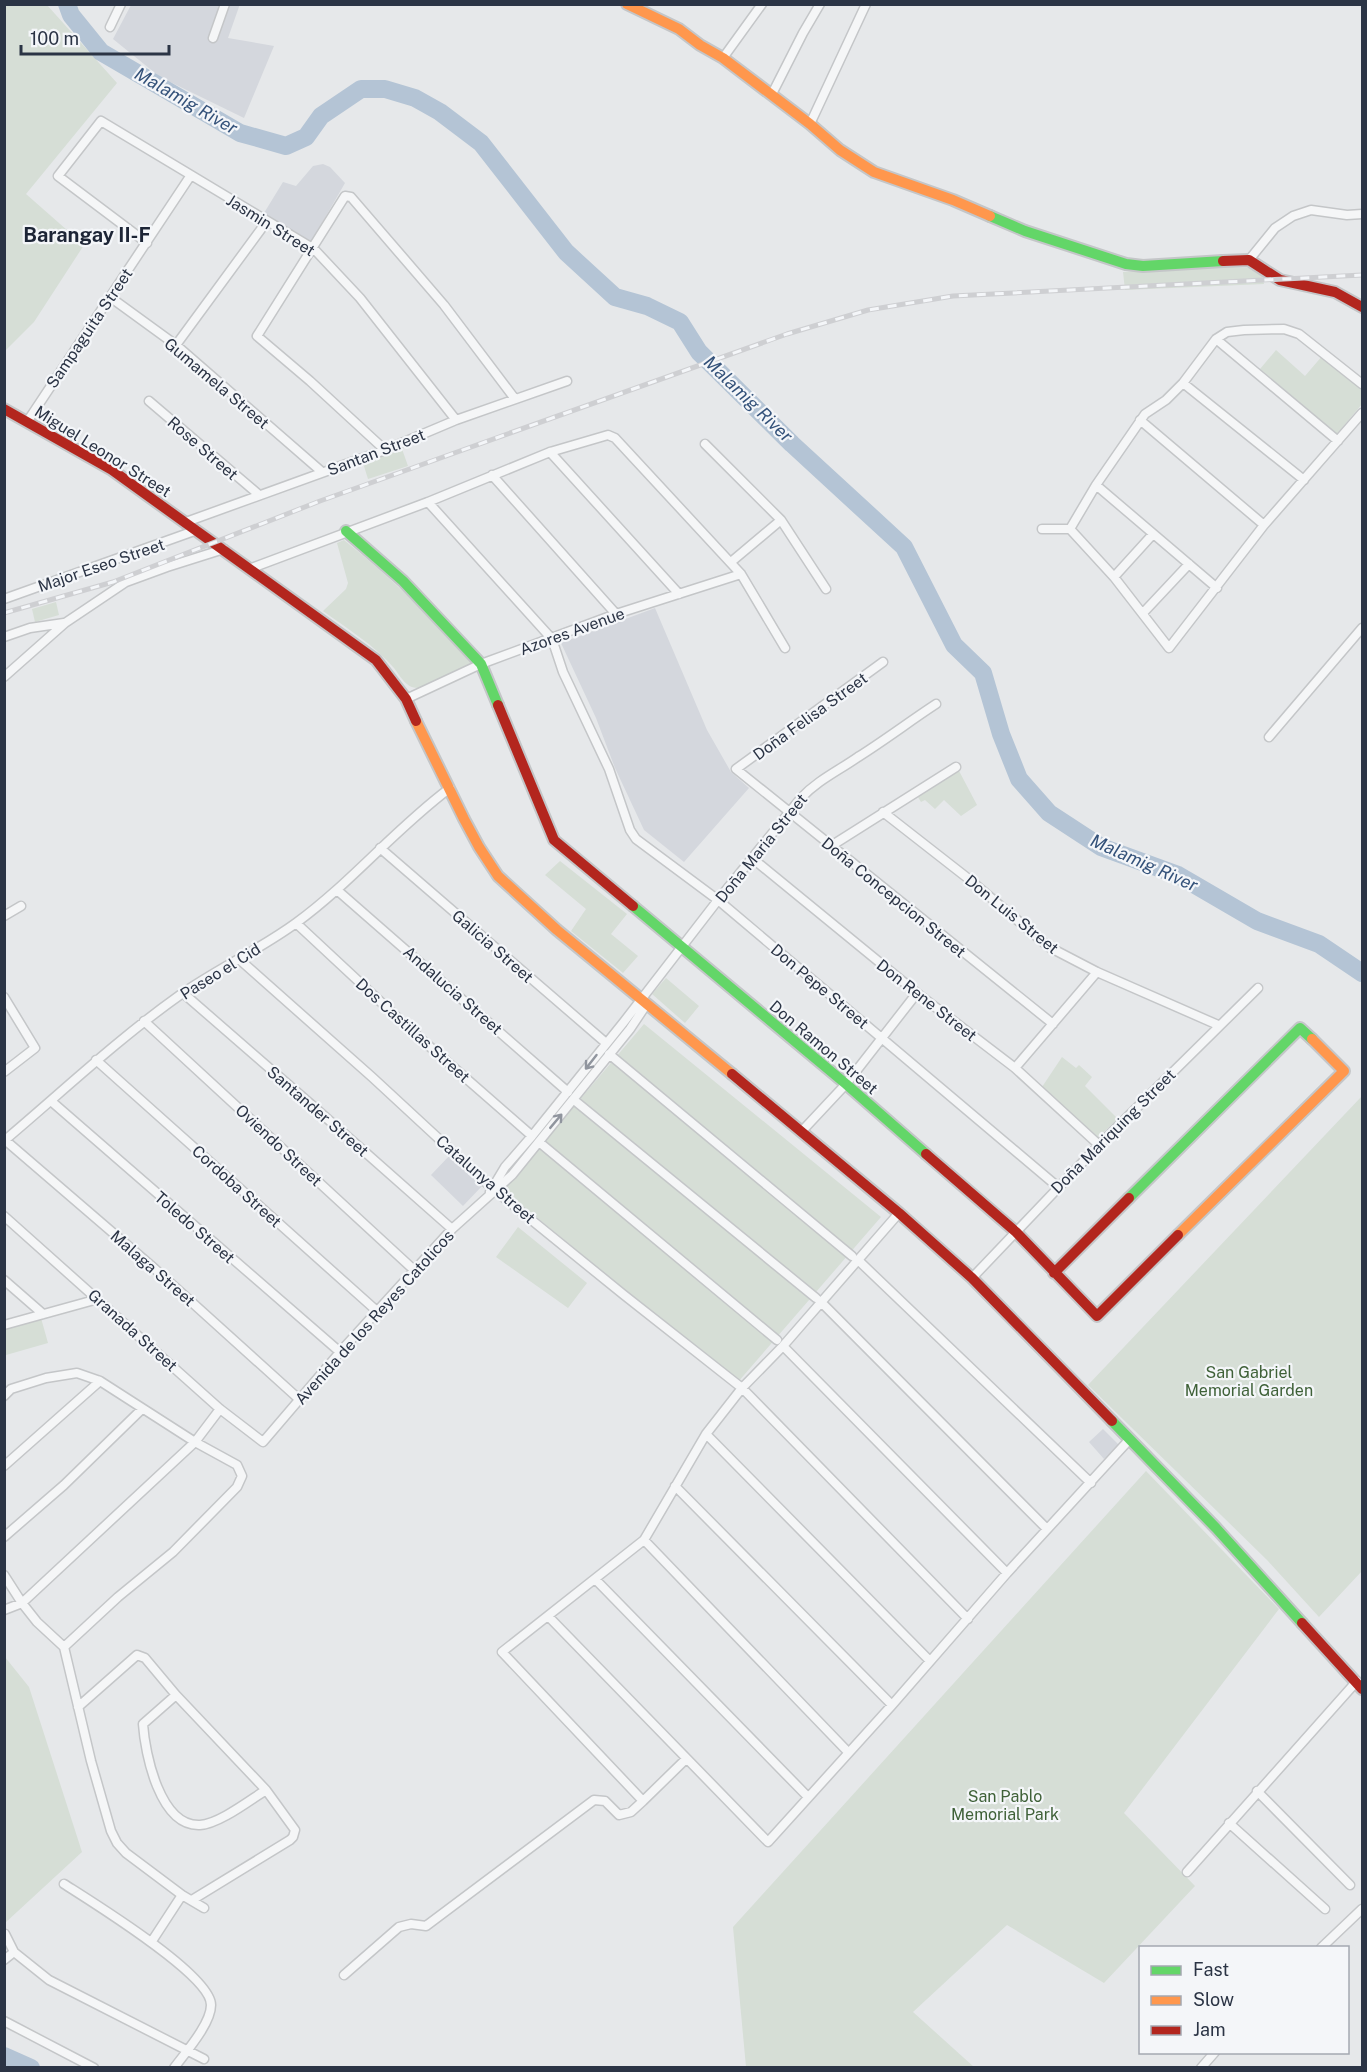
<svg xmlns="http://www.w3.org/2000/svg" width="1367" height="2072" font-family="'Public Sans',sans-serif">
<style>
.built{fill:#d4d7dd}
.green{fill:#d6ded6}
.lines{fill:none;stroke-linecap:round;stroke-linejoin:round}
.river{stroke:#b4c4d5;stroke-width:18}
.street-casing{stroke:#c4c6c8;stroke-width:11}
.fast-casing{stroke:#c4c6c8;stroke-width:14}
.slow-casing{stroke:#c4c6c8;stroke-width:14}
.jam-casing{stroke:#c4c6c8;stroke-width:14}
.street{stroke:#f5f6f7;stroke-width:8}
.fast{stroke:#63d668;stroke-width:10}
.slow{stroke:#ff974d;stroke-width:10}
.jam{stroke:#b3261e;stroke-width:10}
.rail-casing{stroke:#cecfd2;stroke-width:5}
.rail{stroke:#f4f6f9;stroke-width:3;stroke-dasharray:9;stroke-linecap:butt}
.oneway{stroke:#90959e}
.labels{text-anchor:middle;stroke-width:4.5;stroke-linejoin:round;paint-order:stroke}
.street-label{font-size:16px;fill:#2b3445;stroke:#f4f6f9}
.park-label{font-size:16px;fill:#3f6138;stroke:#f4f6f9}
.water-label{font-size:18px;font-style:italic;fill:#34527a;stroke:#f4f6f9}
.quarter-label{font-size:20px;font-weight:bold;fill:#1d2536;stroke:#f4f6f9}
</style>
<rect width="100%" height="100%" fill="#e6e8ea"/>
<!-- built -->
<path class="built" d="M 240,4 L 228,38 L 274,46 L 244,118 L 160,77 L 113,39 L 131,5 Z
M 323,164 L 330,167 L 345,183 L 311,242 L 264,213 L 283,182 L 296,186 L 313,166 Z
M 655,608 L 707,730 L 731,772 L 749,788 L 684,862 L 644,830 L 615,768 L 596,718 L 561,643 Z
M 451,1154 L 483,1185 L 463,1206 L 431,1175 Z
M 1103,1429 L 1120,1446 L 1104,1459 L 1089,1442 Z"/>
<!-- green -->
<path class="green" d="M 4,5 L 47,5 L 117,83 L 26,194 L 84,245 L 34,322 L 5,351 Z
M 1225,267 L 1254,268 L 1261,271 L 1264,284 L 1125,290 L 1123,272 Z
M 1276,350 L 1305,376 L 1323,355 L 1362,389 L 1362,404 L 1337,434 L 1260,369 Z
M 402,449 L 408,466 L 368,479 L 363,463 Z
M 344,540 C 390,577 432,617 471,661 L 469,666 L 418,688 C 406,688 401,677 394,668 C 374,645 348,629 323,611 L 346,589 L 348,583 L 337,543 Z
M 56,602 L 59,615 L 35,622 L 32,609 Z
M 958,769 L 977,805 L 961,816 L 944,800 L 935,809 L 925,800 L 921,802 L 916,794 Z
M 560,861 L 627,914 L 611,934 L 638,956 L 623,973 L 571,931 L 586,909 L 545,875 Z
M 666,978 L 699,1006 L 685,1023 L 652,994 Z
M 644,1024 L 881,1217 L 738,1382 L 503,1190 Z
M 1062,1057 L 1076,1068 L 1079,1065 L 1092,1077 L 1085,1086 L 1118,1119 L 1098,1137 L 1042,1087 Z
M 1362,1096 L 1362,1571 L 1319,1617 L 1267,1560 L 1088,1385 Z
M 518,1227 L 587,1283 L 568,1308 L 496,1257 Z
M 41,1318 L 48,1343 L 6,1355 L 4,1329 Z
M 1146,1471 L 1279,1609 L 1124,1813 L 1195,1886 L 1104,1983 L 1007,1925 L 913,2012 L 974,2067 L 746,2067 L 733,1927 Z
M 5,1657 L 29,1687 L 82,1852 L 5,1923 Z"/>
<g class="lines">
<!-- river -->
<path class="river" d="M 67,4 L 71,15 L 101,52 L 240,133 L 286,146 L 306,137 L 321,116 L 361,89 L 385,89 L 415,98 L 440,112 L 481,143 L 566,252 L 615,297 L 647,306 L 680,322 L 699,352 L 792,444 L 904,547 L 954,645 L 983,673 L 1001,734 L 1019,779 L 1049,813 L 1101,847 L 1178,875 L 1257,921 L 1319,944 L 1362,973
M 4,2056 L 31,2068"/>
<!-- street casing -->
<g class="street-casing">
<path id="street" d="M 110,27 L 121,4
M 213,38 L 225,4
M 723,58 L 762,4
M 772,94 L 803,33 L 820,4
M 810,124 L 866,4
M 147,243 L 58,176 L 101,121 L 314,249 L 360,298 L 456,420
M 1249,260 L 1275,228 L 1293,216 L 1311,210 L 1347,215 L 1362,214
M 110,297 L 176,345 L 322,472
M 1216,339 L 1338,441
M 176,345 L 267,221
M 1183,383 L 1304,480
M 149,401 L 258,494
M 1140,420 L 1264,525
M 27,422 L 191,175
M 705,444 L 781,520 L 826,589
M 385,450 L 310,381 L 257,336 L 345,196 L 351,197 L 444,305 L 515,399
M 550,452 L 679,594
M 492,475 L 616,614
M 1096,485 L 1217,588
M 428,502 L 552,639 L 563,672 L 609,769 L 630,830 L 636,839 L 718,900 L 1058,1187
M 186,522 L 385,450 L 456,420 L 567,381
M 1042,529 L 1070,529 L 1114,577 L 1169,648 L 1264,525 L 1362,413
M 1070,529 L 1096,485 L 1145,414 L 1166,400 L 1183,383 L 1216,339 L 1227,332 L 1244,330 L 1284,329 L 1299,334 L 1362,384
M 731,562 L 781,520
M 249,569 L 428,502 L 550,452 L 608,435 L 615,438 L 741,574 L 785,648
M 1114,577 L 1153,534
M 4,599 L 197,530
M 1143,613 L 1189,564
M 4,637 L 30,628 L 64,623
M 883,662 L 736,769 L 1053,1024
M 4,677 L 65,623 L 126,582 L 167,567 L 224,549
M 406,699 L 481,664 L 616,614 L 741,574
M 1269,737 L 1362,628
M 883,812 L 970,880 L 1049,947 L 1097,972 L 1218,1025
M 831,846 L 956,767
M 380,848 L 606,1043
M 752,858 L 917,993 L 1015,1068 L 1099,1145
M 337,890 L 568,1092
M 4,916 L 21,906
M 296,923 L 413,1032 L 532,1136
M 240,960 L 372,1077 L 492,1188 L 624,1295 L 742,1388 L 968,1619
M 183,993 L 314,1107 L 452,1229
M 4,997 L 35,1048 L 4,1072
M 144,1021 L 414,1270
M 609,1054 L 852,1256
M 96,1060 L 378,1312
M 1015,1068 L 1097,972
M 574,1100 L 816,1298
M 51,1101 L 340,1352
M 802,1131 L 846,1084 L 917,993
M 539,1142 L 777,1340
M 490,1192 L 505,1167 L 532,1136 L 623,1023 L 718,900 L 801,798 C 818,780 838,771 858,757 C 885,740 910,721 936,704
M 4,1216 L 220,1409 L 263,1442 L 340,1352 L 452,1229 L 512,1175 L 630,1029 L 646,1005
M 859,1261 L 1091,1483
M 972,1278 L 1099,1145 L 1258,988
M 4,1280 L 43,1314
M 820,1301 L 1047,1529
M 4,1325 L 98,1299
M 783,1346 L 1007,1573
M 4,1396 L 11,1389 L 46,1378 L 77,1373 L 100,1381 L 195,1442 L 237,1465 L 242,1476 L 237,1487 L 173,1552 L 118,1597 L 64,1647
M 300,1400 L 155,1269 L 5,1140 C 63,1091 118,1039 180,995 C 217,969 259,950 296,923 C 351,883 395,829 450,788
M 706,1434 L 930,1661
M 4,1466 L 100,1381
M 675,1486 L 892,1705
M 4,1537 L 64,1485 L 142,1409
M 644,1540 L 848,1752
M 4,1575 L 22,1603 L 37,1622 L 64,1647 L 91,1761 L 111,1831 L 117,1843 L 126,1853 L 182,1895 L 204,1908
M 596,1580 L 808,1797
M 4,1610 L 22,1603 L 195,1442 L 220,1409
M 548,1616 L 768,1842 L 892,1705 L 1007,1573 L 1129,1440
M 176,1695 L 143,1724 C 145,1754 160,1827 200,1825 C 219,1824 250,1800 266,1790
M 78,1707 L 137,1655 L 145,1658 L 176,1695 L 266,1790 L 295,1830 L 293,1837 L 290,1840 L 192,1900
M 686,1759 L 643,1801 L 502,1652 L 644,1540 L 706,1434 L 742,1388 L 783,1346 L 899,1213
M 1257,1791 L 1350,1885
M 1229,1823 L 1325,1909
M 1187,1872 L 1357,1681
M 64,1884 C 92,1902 211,1975 211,2005 C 211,2024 185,2053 174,2068
M 5,1934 L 14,1952 L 49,1980 L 204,2059
M 152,1941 L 182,1895
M 1321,1948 L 1362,1909
M 4,1960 L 14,1952
M 344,1975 L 399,1927 L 411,1924 L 426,1926 L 594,1800 L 605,1801 L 619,1815 L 631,1812 L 643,1801
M 4,2021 L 94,2068
M 1201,2068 L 1215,2052"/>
</g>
<!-- fast casing -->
<g class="fast-casing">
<path id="fast" d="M 990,216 L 1025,231 L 1126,264 L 1143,266 L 1223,261
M 346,531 L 403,581 L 481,664 L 498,705
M 633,906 L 846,1084 L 926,1154
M 1129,1198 L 1300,1028 L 1312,1039
M 1112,1421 L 1216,1528 L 1302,1623"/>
</g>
<!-- slow casing -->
<g class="slow-casing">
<path id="slow" d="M 627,4 L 679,29 L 700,45 L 723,58 L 810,124 L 840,150 L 874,172 L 953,200 L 990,216
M 416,721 L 464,819 L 479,847 L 498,876 L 557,930 L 732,1074
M 1178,1235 L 1344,1071 L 1312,1039"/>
</g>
<!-- jam casing -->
<g class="jam-casing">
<path id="jam" d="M 1223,261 L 1249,260 L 1280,280 L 1335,292 L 1362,307
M 4,409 L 112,470 L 376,660 L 406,699 L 416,721
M 498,705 L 554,840 L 633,906
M 732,1074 L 899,1213 L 972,1278 L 1112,1421
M 926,1154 L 1016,1232 L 1097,1316 L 1178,1235
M 1054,1273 L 1129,1198
M 1302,1623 L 1362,1689"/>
</g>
<!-- street -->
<use href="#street" class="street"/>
<!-- fast -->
<use href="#fast" class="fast"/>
<!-- slow -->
<use href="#slow" class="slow"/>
<!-- jam -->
<use href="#jam" class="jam"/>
<!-- rail casing -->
<g class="rail-casing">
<path id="rail" d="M 4,613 L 113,582 L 320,501 L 787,334 L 868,310 L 953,296 L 1362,275"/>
</g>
<!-- rail -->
<use href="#rail" class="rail"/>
</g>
<!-- one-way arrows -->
<defs><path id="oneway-shaft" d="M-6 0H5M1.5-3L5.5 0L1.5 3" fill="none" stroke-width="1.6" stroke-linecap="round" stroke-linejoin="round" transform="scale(1.5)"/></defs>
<g class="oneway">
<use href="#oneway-shaft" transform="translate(591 1062) rotate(128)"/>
<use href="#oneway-shaft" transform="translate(556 1121) rotate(-50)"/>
</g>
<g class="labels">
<!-- street labels -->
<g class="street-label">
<text transform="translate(271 225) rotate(32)" y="6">Jasmin Street</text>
<text transform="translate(89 328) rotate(-56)" y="6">Sampaguita Street</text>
<text transform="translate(217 383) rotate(40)" y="6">Gumamela Street</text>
<text transform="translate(203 448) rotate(41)" y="6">Rose Street</text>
<text transform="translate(103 451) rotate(32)" y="6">Miguel Leonor Street</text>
<text transform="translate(376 452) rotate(-21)" y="6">Santan Street</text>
<text transform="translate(101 565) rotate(-19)" y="6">Major Eseo Street</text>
<text transform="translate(572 631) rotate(-20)" y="6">Azores Avenue</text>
<text transform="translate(810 716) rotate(-36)" y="6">Doña Felisa Street</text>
<text transform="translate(761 848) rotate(-51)" y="6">Doña Maria Street</text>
<text transform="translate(894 897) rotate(39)" y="6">Doña Concepcion Street</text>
<text transform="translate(1012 914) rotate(39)" y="6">Don Luis Street</text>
<text transform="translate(493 946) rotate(41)" y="6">Galicia Street</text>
<text transform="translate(220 971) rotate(-32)" y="6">Paseo el Cid</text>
<text transform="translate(820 986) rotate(40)" y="6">Don Pepe Street</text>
<text transform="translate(453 990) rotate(41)" y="6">Andalucia Street</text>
<text transform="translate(927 1000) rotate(38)" y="6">Don Rene Street</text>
<text transform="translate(413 1030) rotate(42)" y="6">Dos Castillas Street</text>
<text transform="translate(824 1047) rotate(40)" y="6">Don Ramon Street</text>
<text transform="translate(318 1111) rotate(41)" y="6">Santander Street</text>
<text transform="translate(1113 1131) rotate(-45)" y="6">Doña Mariquing Street</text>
<text transform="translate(279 1145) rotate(43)" y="6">Oviendo Street</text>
<text transform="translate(486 1179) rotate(41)" y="6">Catalunya Street</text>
<text transform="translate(237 1186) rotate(42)" y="6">Cordoba Street</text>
<text transform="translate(195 1227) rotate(41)" y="6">Toledo Street</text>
<text transform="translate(153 1268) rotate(41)" y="6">Malaga Street</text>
<text transform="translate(374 1317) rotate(-48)" y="6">Avenida de los Reyes Catolicos</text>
<text transform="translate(133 1330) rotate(42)" y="6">Granada Street</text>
</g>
<!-- park labels -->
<g class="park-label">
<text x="1249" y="1378">San Gabriel<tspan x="1249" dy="18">Memorial Garden</tspan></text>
<text x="1005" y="1802">San Pablo<tspan x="1005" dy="18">Memorial Park</tspan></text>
</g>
<!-- water labels -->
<g class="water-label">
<text transform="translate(186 101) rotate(30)" y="6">Malamig River</text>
<text transform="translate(748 399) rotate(44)" y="6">Malamig River</text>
<text transform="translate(1144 863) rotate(24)" y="6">Malamig River</text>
</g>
<!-- quarter labels -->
<g class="quarter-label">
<text x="87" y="242">Barangay II-F</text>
</g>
</g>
<!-- border -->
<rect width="1367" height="2072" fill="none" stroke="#2b3445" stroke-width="12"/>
<!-- legend -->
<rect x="1139" y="1946" width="210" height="108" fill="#f4f6f9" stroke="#a4a8b1" stroke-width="1.5"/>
<rect x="1151" y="1966" width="30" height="9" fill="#63d668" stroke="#a4a8b1" stroke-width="1.5"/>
<text x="1193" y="1976" font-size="18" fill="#2b3445">Fast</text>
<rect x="1151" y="1996" width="30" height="9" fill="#ff974d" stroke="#a4a8b1" stroke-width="1.5"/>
<text x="1193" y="2006" font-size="18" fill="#2b3445">Slow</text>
<rect x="1151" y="2026" width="30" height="9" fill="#b3261e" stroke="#a4a8b1" stroke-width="1.5"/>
<text x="1193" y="2036" font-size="18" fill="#2b3445">Jam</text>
<!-- scale -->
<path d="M21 45v9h148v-9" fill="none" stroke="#2b3445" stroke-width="3"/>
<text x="30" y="45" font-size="18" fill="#2b3445" stroke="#f4f6f9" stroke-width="4.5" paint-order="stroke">100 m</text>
</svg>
